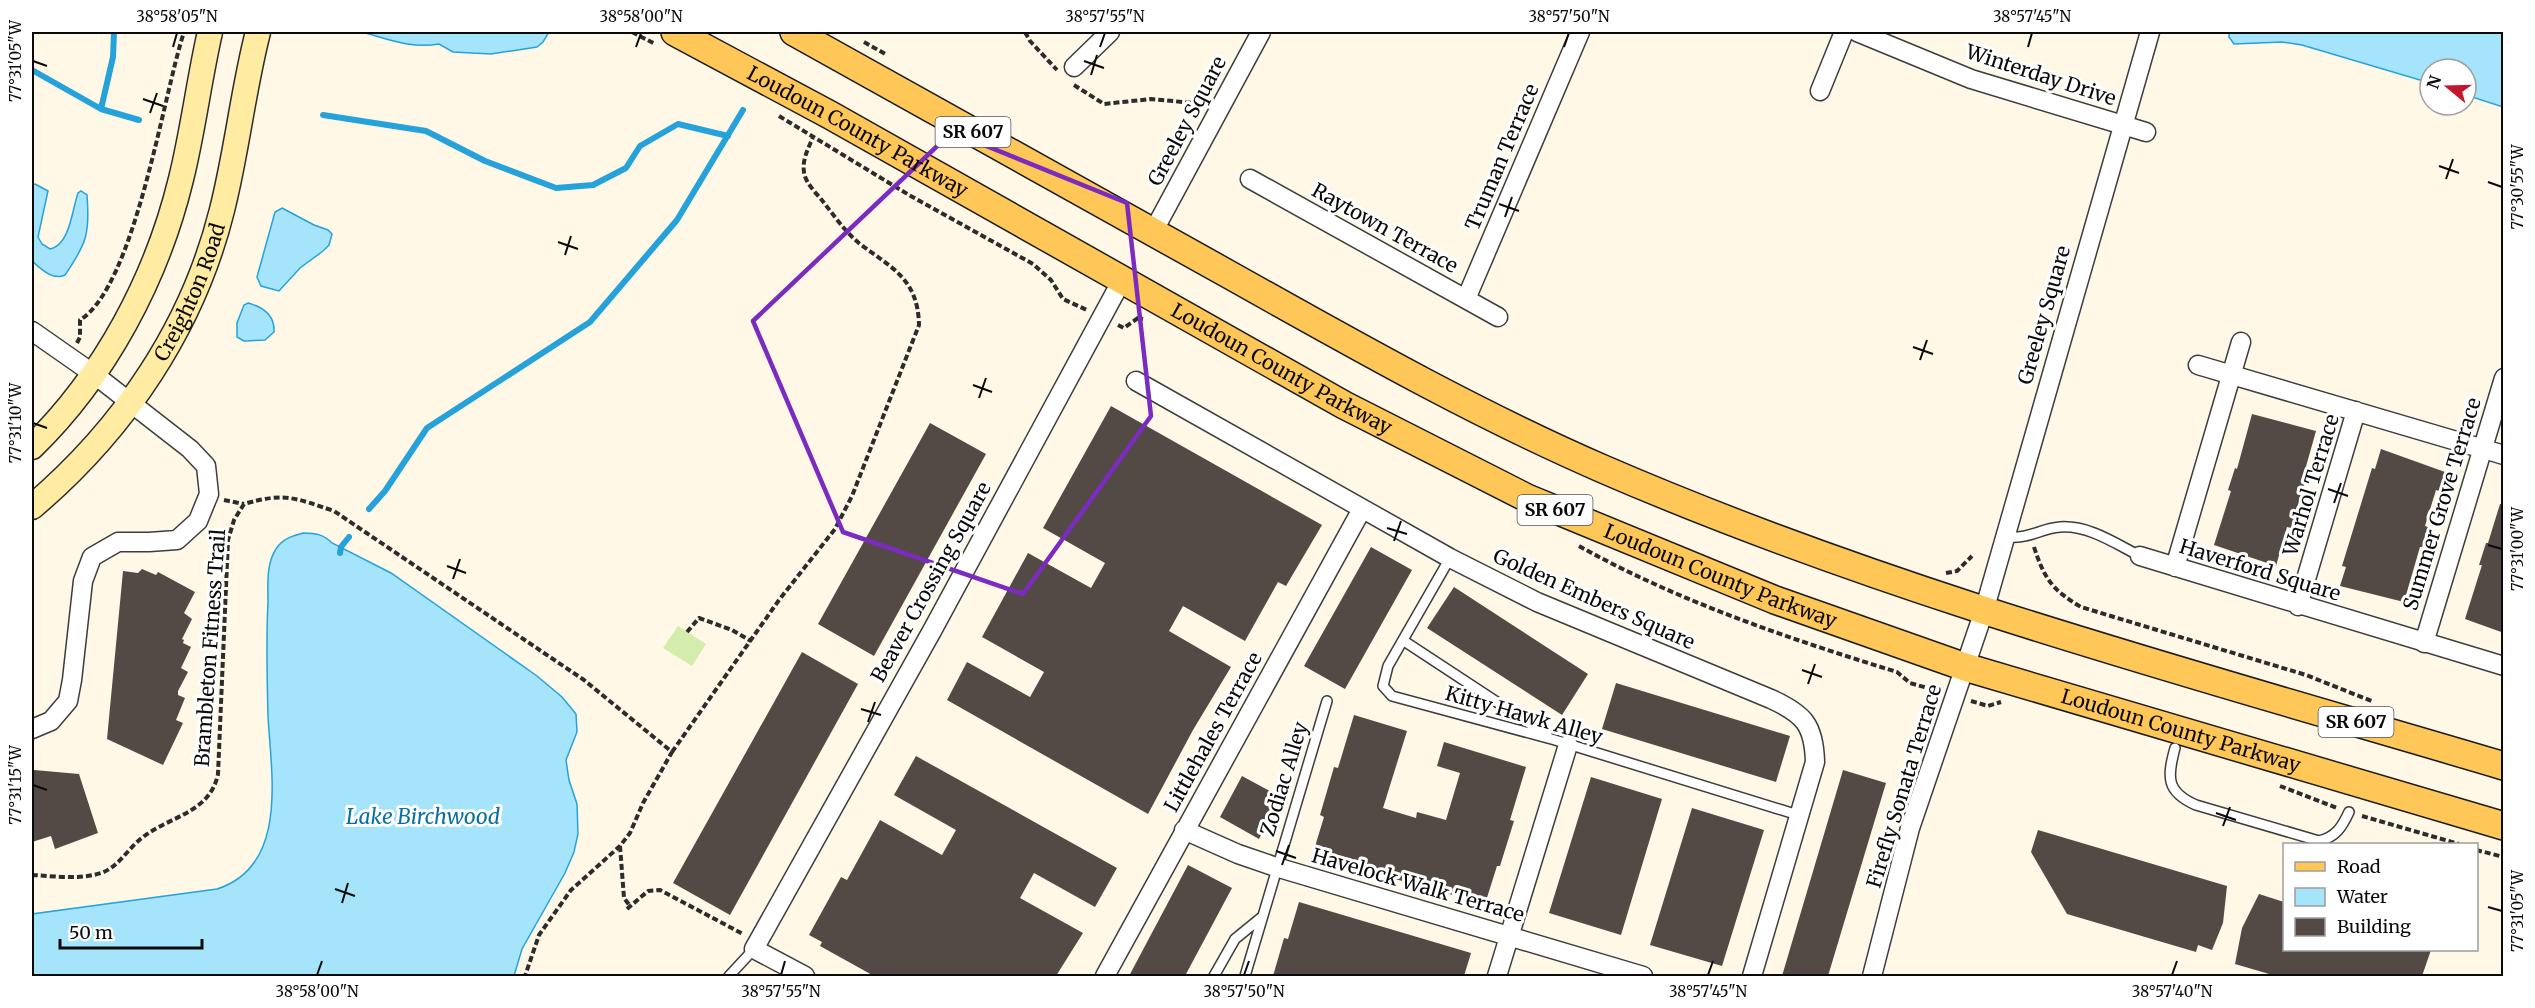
<svg xmlns="http://www.w3.org/2000/svg" width="2535" height="1008" font-family="Merriweather,serif">
<style>
.green{fill:#d4edad}
.water{fill:#a6e4fc;stroke:#26a2da;stroke-width:1.5}
.lines{fill:none;stroke-linecap:round;stroke-linejoin:round}
.stream{stroke:#26a2da;stroke-width:6}
.building{fill:#534a45}
.lane-casing{stroke:#3d3d3d;stroke-width:12}
.street-casing{stroke:#3d3d3d;stroke-width:21}
.secondary-casing{stroke:#2c2c2c;stroke-width:27}
.primary-casing{stroke:#1b1b1b;stroke-width:30}
.path{stroke:#2c2c2c;stroke-width:4;stroke-dasharray:6 3;stroke-linecap:butt}
.lane{stroke:#fff;stroke-width:9}
.street{stroke:#fff;stroke-width:18}
.secondary{stroke:#ffeca2;stroke-width:24}
.primary{stroke:#ffc757;stroke-width:27}
.marked{fill:none;stroke:#7b2cbf;stroke-width:4.5;stroke-linejoin:round}
.ticks{fill:none;stroke:#0a0a0a;stroke-width:2}
.labels{text-anchor:middle;stroke-width:6;stroke-linejoin:round;paint-order:stroke}
.shield{fill:#fff;stroke:#545454;stroke-width:1.5}
.shield-label{font-size:18px;font-weight:bold;fill:#0a0a0a}
.street-label{font-size:20px;fill:#0a0a0a;stroke:#fff}
.water-label{font-size:21px;font-style:italic;fill:#096fa5;stroke:#fff}
.neatline{fill:none;stroke:#0a0a0a;stroke-width:2}
.ticks-label{font-size:15px;text-anchor:middle;fill:#0a0a0a}
</style>
<rect width="100%" height="100%" fill="#fff8e7"/>
<!-- green -->
<path class="green" d="M 678,626 L 706,644 L 692,666 L 663,648 Z"/>
<!-- water -->
<path class="water" d="M 362,32 L 549,32 L 543,42 L 537,47 L 491,54 L 453,52 L 439,44 C 411,49 388,39 362,32 Z
M 2229,32 L 2503,32 L 2503,107 L 2466,95 L 2466,69 L 2430,69 L 2430,83 L 2302,45 L 2282,42 L 2234,44 L 2229,37 Z
M 35,184 L 48,191 L 38,237 L 42,244 L 50,249 C 70,245 72,210 78,193 L 81,191 L 87,195 C 90,233 87,243 65,275 C 53,281 41,269 32,261 L 32,185 Z
M 282,208 L 314,225 L 328,230 L 332,234 L 329,245 L 323,251 L 300,268 L 279,291 L 261,286 L 257,277 L 275,212 Z
M 248,303 C 263,307 275,315 274,332 L 265,340 L 244,341 L 237,337 L 237,323 L 244,305 Z
M 303,533 C 315,533 323,534 332,543 L 391,573 L 537,676 L 562,697 L 576,714 L 577,732 L 566,760 L 569,780 L 577,804 L 578,834 L 574,852 L 565,873 L 522,949 L 514,976 L 32,976 L 32,914 L 217,889 C 289,866 271,773 268,716 C 267,679 266,640 268,602 C 268,585 266,564 276,549 C 282,539 292,536 303,533 Z"/>
<g class="lines">
<!-- stream -->
<path class="stream" d="M 32,70 L 101,109 L 139,120
M 101,109 L 113,57 L 114,32
M 323,115 L 426,131 L 485,161 L 556,188 L 593,185 L 626,168 L 640,146 L 678,124 L 728,136
M 369,509 L 385,491 L 427,428 L 590,322 L 677,220 L 743,110
M 340,553 L 341,547 L 349,537"/>
</g>
<!-- building -->
<path class="building" d="M 1111,406 L 1322,525 L 1286,586 L 1278,582 L 1245,641 L 1183,606 L 1169,631 L 1231,667 L 1193,730 L 1148,814 L 947,700 L 967,662 L 1030,697 L 1044,672 L 982,637 L 1028,553 L 1091,588 L 1105,563 L 1043,528 Z
M 2252,414 L 2316,431 L 2305,470 L 2308,471 L 2291,528 L 2287,527 L 2276,566 L 2214,545 L 2231,491 L 2228,490 L 2235,468 L 2237,469 Z
M 930,423 L 986,454 L 874,656 L 818,624 Z
M 2381,449 L 2445,472 L 2439,491 L 2436,490 L 2425,526 L 2428,527 L 2422,547 L 2420,547 L 2404,602 L 2340,586 L 2346,567 L 2342,566 L 2372,468 L 2375,469 Z
M 2500,504 L 2504,504 L 2504,633 L 2465,619 L 2482,565 L 2479,565 L 2486,543 L 2488,543 Z
M 1371,547 L 1412,570 L 1345,689 L 1304,666 Z
M 142,569 L 156,575 L 158,572 L 195,592 L 184,613 L 192,619 L 182,639 L 184,640 L 183,643 L 191,647 L 181,668 L 188,672 L 178,691 L 178,695 L 185,698 L 176,720 L 183,723 L 163,765 L 107,739 L 123,571 L 138,573 Z
M 1454,587 L 1588,674 L 1562,715 L 1427,628 Z
M 802,652 L 858,684 L 730,915 L 673,883 Z
M 1616,683 L 1790,736 L 1776,782 L 1602,729 Z
M 1354,715 L 1407,731 L 1383,808 L 1416,818 L 1417,812 L 1446,820 L 1460,773 L 1437,766 L 1444,742 L 1526,767 L 1510,820 L 1514,821 L 1500,866 L 1497,866 L 1485,904 L 1388,877 L 1389,875 L 1313,853 L 1324,817 L 1320,815 L 1334,767 L 1338,768 Z
M 916,756 L 1117,868 L 1095,907 L 1034,873 L 1020,898 L 1083,933 L 1056,976 L 874,976 L 820,946 L 822,942 L 809,935 L 841,877 L 847,880 L 880,820 L 942,855 L 956,830 L 894,795 Z
M 34,770 L 79,774 L 98,833 L 55,849 L 51,836 L 32,842 L 32,785 Z
M 1843,770 L 1886,783 L 1828,976 L 1782,976 Z
M 1242,776 L 1281,797 L 1259,839 L 1220,817 Z
M 1591,777 L 1662,799 L 1621,935 L 1549,913 Z
M 1692,808 L 1764,830 L 1722,966 L 1650,945 Z
M 2038,830 L 2227,886 L 2223,923 L 2212,950 L 2198,945 L 2196,952 L 2067,914 L 2031,852 Z
M 1188,865 L 1232,888 L 1185,976 L 1129,976 Z
M 2259,894 L 2284,902 L 2284,950 L 2431,950 L 2422,976 L 2276,976 L 2235,964 L 2242,928 Z
M 1299,902 L 1471,953 L 1464,976 L 1273,976 L 1284,938 L 1288,939 Z"/>
<g class="lines">
<!-- lane casing -->
<g class="lane-casing">
<path id="lane" d="M 2005,537 C 2032,539 2038,529 2060,527 C 2089,525 2116,544 2140,556
M 1450,558 L 1388,666 L 1383,686 L 1392,696 L 1555,740 L 1798,815
M 1404,641 L 1547,735
M 2175,748 C 2167,777 2166,792 2196,805 L 2319,841 C 2336,837 2342,827 2349,812
M 729,976 L 754,949
M 1214,976 L 1235,939 L 1262,917
M 1245,976 L 1327,701"/>
</g>
<!-- street casing -->
<g class="street-casing">
<path id="street" d="M 1857,32 L 1971,79 L 2146,132
M 1074,67 L 1110,32
M 1820,91 L 1844,32
M 1250,179 L 1498,317
M 1153,232 L 1261,32
M 1466,299 L 1580,32
M 32,331 L 95,375 L 190,449 L 206,466 L 209,494 L 198,521 L 177,540 L 149,542 L 118,542 L 92,557 L 83,581 L 72,680 L 68,701 L 51,721 L 32,729
M 2198,365 L 2504,455
M 1136,381 L 1450,558 L 1537,602 L 1771,699 C 1804,714 1814,725 1815,762 L 1752,976
M 2140,556 L 2504,666
M 2175,567 L 2241,342
M 2298,606 L 2356,411
M 2424,643 L 2504,378
M 1184,830 L 1238,854 L 1276,867 L 1643,976
M 805,976 L 754,949 L 933,629 L 1122,280
M 1105,976 L 1362,509
M 1497,976 L 1568,745
M 1872,976 L 1910,828 L 1984,611 L 2150,32"/>
</g>
<!-- secondary casing -->
<g class="secondary-casing">
<g id="secondary">
<path d="M 32,447 C 105,376 157,278 181,179 C 193,131 199,80 210,32"/>
<path id="s1" d="M 32,507 C 124,429 193,327 222,210 C 237,151 243,90 258,32"/>
</g>
</g>
<!-- primary casing -->
<g class="primary-casing">
<g id="primary">
<path id="s2" d="M 675,32 L 830,115 L 1344,405 L 1527,498 L 1775,600 L 1965,667 L 2504,826"/>
<path d="M 794,32 C 938,112 1083,193 1228,274 C 1351,343 1474,413 1603,469 C 1894,595 2201,676 2504,766"/>
</g>
</g>
<!-- path -->
<path class="path" d="M 632,32 L 655,44
M 1025,32 L 1030,41 L 1057,70
M 864,42 L 887,55
M 1074,85 L 1104,104 L 1151,99 L 1204,104
M 779,116 L 909,195 L 1033,264 L 1051,280 L 1063,299 L 1087,310
M 1118,325 L 1124,328 L 1138,318 L 1143,319
M 77,343 L 80,337 L 80,320 C 135,286 163,96 184,32
M 224,500 L 244,504
M 1579,546 C 1677,601 1790,639 1897,672 L 1910,683 L 1938,691
M 2034,547 C 2044,578 2052,590 2081,607 L 2306,675 L 2374,702
M 1946,573 L 1957,571 L 1972,556
M 687,632 L 699,618 L 732,630 L 751,641
M 1971,701 L 1988,706 L 2001,702
M 672,752 L 779,600 L 835,529 L 852,496 L 919,325 C 918,279 892,268 860,244 C 845,232 833,214 821,199 C 815,192 805,182 804,172 C 802,160 808,149 813,137
M 2280,786 L 2337,808
M 2362,816 L 2459,844
M 620,846 L 624,898 L 630,906
M 2476,850 L 2504,857
M 32,875 C 54,876 79,880 101,873 C 119,867 128,848 143,837 C 170,816 210,813 218,774 L 228,540 L 234,520 L 244,504 C 285,492 295,498 334,511 L 584,680 L 672,752 L 643,803 L 630,833 L 620,846 L 571,890 L 539,935 L 525,976
M 627,909 L 648,891 L 660,890 L 743,934"/>
<!-- lane -->
<use href="#lane" class="lane"/>
<!-- street -->
<use href="#street" class="street"/>
<!-- secondary -->
<use href="#secondary" class="secondary"/>
<!-- primary -->
<use href="#primary" class="primary"/>
</g>
<!-- marked area -->
<path class="marked" d="M 952,132 L 1127,203 L 1151,416 L 1023,594 L 843,532 L 753,321 Z"/>
<!-- ticks -->
<path class="ticks" d="M 173,47 L 177,33M 636,47 L 641,33M 1100,47 L 1105,33M 1564,47 L 1569,33M 2028,47 L 2032,33M 33,61 L 47,66M 1084,61 L 1104,68M 1091,75 L 1097,55M 143,99 L 163,106M 150,113 L 157,93M 2439,166 L 2459,173M 2446,179 L 2453,159M 2488,182 L 2502,187M 1499,204 L 1519,211M 1505,217 L 1512,197M 558,242 L 578,249M 565,255 L 571,236M 1913,347 L 1933,354M 1920,360 L 1927,340M 973,385 L 992,392M 979,398 L 986,378M 33,423 L 47,428M 2328,489 L 2348,496M 2334,503 L 2341,483M 1387,528 L 1407,534M 1394,541 L 1401,521M 2488,545 L 2502,549M 447,566 L 466,573M 453,579 L 460,559M 1802,670 L 1822,677M 1808,684 L 1815,664M 861,709 L 881,715M 868,722 L 875,702M 33,785 L 47,790M 2216,813 L 2236,820M 2223,826 L 2230,807M 1276,851 L 1296,858M 1282,865 L 1289,845M 335,889 L 355,896M 342,903 L 348,883M 2488,907 L 2502,911M 317,975 L 322,961M 781,975 L 785,961M 1244,975 L 1249,961M 1708,975 L 1713,961M 2172,975 L 2177,961"/>
<g class="labels">
<!-- shield labels -->
<g class="shield">
<rect x="935.5" y="117" width="75" height="30" rx="4.5"/>
<rect x="1517.5" y="495" width="75" height="30" rx="4.5"/>
<rect x="2318.5" y="707" width="75" height="30" rx="4.5"/>
</g>
<g class="shield-label">
<text x="973" y="138">SR 607</text>
<text x="1555" y="516">SR 607</text>
<text x="2356" y="728">SR 607</text>
</g>
<!-- street labels -->
<g class="street-label">
<text transform="translate(2041 75) rotate(18)" y="7">Winterday Drive</text>
<text transform="translate(1187 121) rotate(-62)" y="7">Greeley Square</text>
<text dy="7" stroke="none"><textPath href="#s2" startOffset="208">Loudoun County Parkway</textPath></text>
<text transform="translate(1502 157) rotate(-67)" y="7">Truman Terrace</text>
<text transform="translate(1385 228) rotate(29)" y="7">Raytown Terrace</text>
<text dy="7" stroke="none"><textPath href="#s1" startOffset="270">Creighton Road</textPath></text>
<text transform="translate(2044 315) rotate(-74)" y="7">Greeley Square</text>
<text dy="7" stroke="none"><textPath href="#s2" startOffset="694">Loudoun County Parkway</textPath></text>
<text transform="translate(2311 485) rotate(-73)" y="7">Warhol Terrace</text>
<text transform="translate(2442 504) rotate(-73)" y="7">Summer Grove Terrace</text>
<text transform="translate(2260 570) rotate(17)" y="7">Haverford Square</text>
<text dy="7" stroke="none"><textPath href="#s2" startOffset="1180">Loudoun County Parkway</textPath></text>
<text transform="translate(931 582) rotate(-61)" y="7">Beaver Crossing Square</text>
<text transform="translate(1594 599) rotate(24)" y="7">Golden Embers Square</text>
<text transform="translate(210 648) rotate(-86)" y="7">Brambleton Fitness Trail</text>
<text transform="translate(1524 715) rotate(16)" y="7">Kitty Hawk Alley</text>
<text dy="7" stroke="none"><textPath href="#s2" startOffset="1666">Loudoun County Parkway</textPath></text>
<text transform="translate(1213 732) rotate(-61)" y="7">Littlehales Terrace</text>
<text transform="translate(1284 779) rotate(-73)" y="7">Zodiac Alley</text>
<text transform="translate(1904 786) rotate(-73)" y="7">Firefly Sonata Terrace</text>
<text transform="translate(1418 885) rotate(16)" y="7">Havelock Walk Terrace</text>
</g>
<!-- water labels -->
<g class="water-label">
<text x="423" y="824">Lake Birchwood</text>
</g>
</g>
<!-- border -->
<rect width="2535" height="1008" fill="none" stroke="#ffffff" stroke-width="66"/>
<!-- legend -->
<rect x="2283" y="843" width="195" height="108" fill="#ffffff" stroke="#9d9d9d" stroke-width="1.5"/>
<rect x="2295" y="862" width="30" height="9" fill="#ffc757" stroke="#9d9d9d" stroke-width="1.5"/>
<text x="2337" y="873" font-size="18" fill="#0a0a0a">Road</text>
<rect x="2295" y="888" width="30" height="18" fill="#a6e4fc" stroke="#9d9d9d" stroke-width="1.5"/>
<text x="2337" y="903" font-size="18" fill="#0a0a0a">Water</text>
<rect x="2295" y="918" width="30" height="18" fill="#534a45" stroke="#9d9d9d" stroke-width="1.5"/>
<text x="2337" y="933" font-size="18" fill="#0a0a0a">Building</text>
<!-- north arrow -->
<g transform="translate(2448 87) rotate(289)"><circle r="28" fill="#ffffff" stroke="#9d9d9d" stroke-width="1.5"/>
<path d="M0-4.5L10 22L0 15L-10 22Z" fill="#c5162e"/>
<text y="-9" font-size="16" font-weight="bold" text-anchor="middle" fill="#0a0a0a">N</text>
</g>
<!-- scale -->
<path d="M60 939v9h142v-9" fill="none" stroke="#0a0a0a" stroke-width="3"/>
<text x="69" y="939" font-size="18" fill="#0a0a0a" stroke="#ffffff" stroke-width="4.5" paint-order="stroke">50 m</text>
<rect x="33" y="33" width="2469" height="942" class="neatline"/>
<g class="ticks-label">
<text x="177" y="22">38°58'05"N</text>
<text x="641" y="22">38°58'00"N</text>
<text x="1105" y="22">38°57'55"N</text>
<text x="1569" y="22">38°57'50"N</text>
<text x="2032" y="22">38°57'45"N</text>
<text transform="translate(16 61) rotate(-90)" y="5">77°31'05"W</text>
<text transform="translate(2518 187) rotate(-90)" y="5">77°30'55"W</text>
<text transform="translate(16 423) rotate(-90)" y="5">77°31'10"W</text>
<text transform="translate(2518 549) rotate(-90)" y="5">77°31'00"W</text>
<text transform="translate(16 785) rotate(-90)" y="5">77°31'15"W</text>
<text transform="translate(2518 911) rotate(-90)" y="5">77°31'05"W</text>
<text x="317" y="997">38°58'00"N</text>
<text x="781" y="997">38°57'55"N</text>
<text x="1244" y="997">38°57'50"N</text>
<text x="1708" y="997">38°57'45"N</text>
<text x="2172" y="997">38°57'40"N</text>
</g>
</svg>
